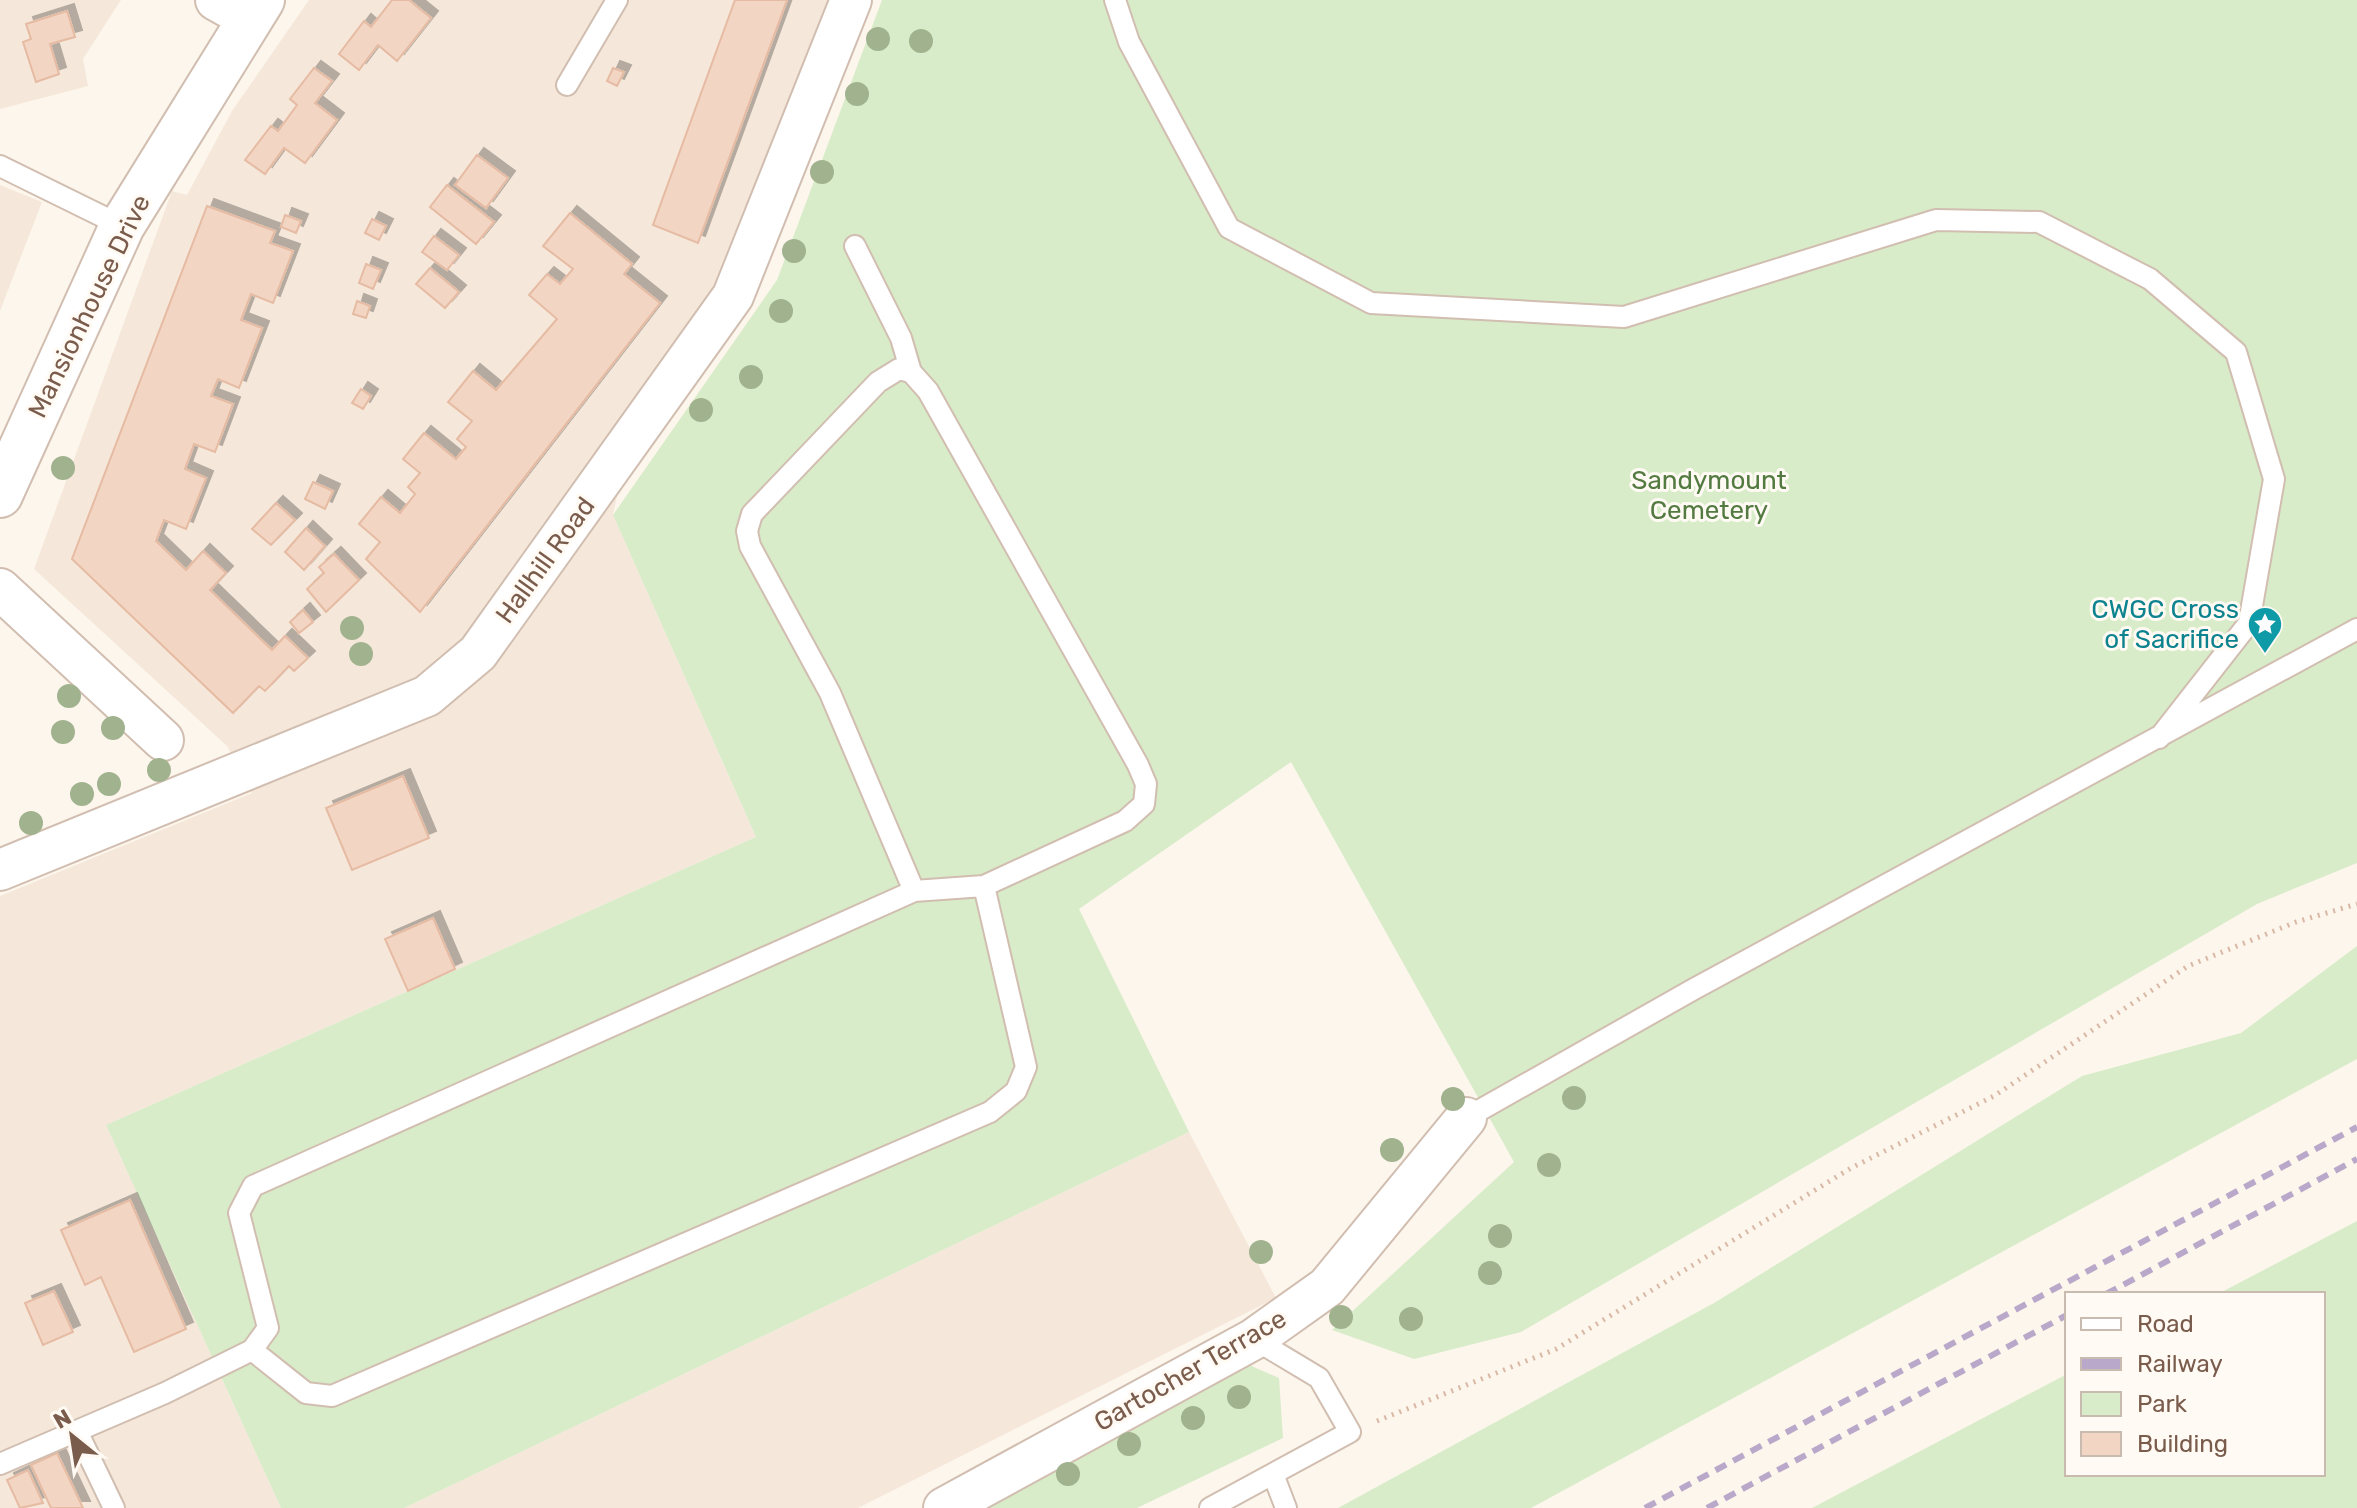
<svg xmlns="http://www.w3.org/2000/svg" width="2357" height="1508" font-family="Rubik,sans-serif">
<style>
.residential{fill:#f5e8da}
.green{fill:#d8ecc9}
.building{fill:#f3d5c3;stroke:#e6bba3;stroke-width:2;filter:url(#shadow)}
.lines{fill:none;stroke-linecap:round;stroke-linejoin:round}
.service-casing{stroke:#d1beb0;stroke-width:24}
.minor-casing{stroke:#d1beb0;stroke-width:44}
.tertiary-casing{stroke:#d1beb0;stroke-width:48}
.path{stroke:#d9b8a5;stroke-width:5;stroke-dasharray:2 6;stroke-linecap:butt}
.service{stroke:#fff;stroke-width:20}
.minor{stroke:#fff;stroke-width:40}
.tertiary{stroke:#fff;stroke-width:44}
.rail{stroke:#b9a8c9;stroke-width:6;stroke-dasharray:12 8;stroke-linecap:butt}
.tree{fill:#a0b28e}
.labels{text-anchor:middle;stroke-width:6;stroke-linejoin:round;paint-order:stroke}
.street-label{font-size:26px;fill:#7a5c4d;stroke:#fffaf3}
.park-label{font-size:26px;fill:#537a41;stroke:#fffaf3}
.culture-label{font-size:26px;fill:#0d838f;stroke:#fffaf3;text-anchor:end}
</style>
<defs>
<filter id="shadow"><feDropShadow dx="7" dy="-7" stdDeviation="0" flood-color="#0004"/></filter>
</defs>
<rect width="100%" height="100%" fill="#fdf6ec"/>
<!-- residential -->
<path class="residential" d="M 0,0 L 121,0 L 83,59 L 88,86 L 0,109 Z
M 309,0 L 838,0 L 749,244 L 622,473 L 613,515 L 756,837 L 106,1125 L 281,1508 L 0,1508 L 0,896 L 252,793 L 227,746 L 34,569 L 172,191 L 187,195 L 232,111 Z
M 0,185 L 42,202 L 0,311 Z
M 1189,1132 L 1276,1298 L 858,1508 L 404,1508 Z"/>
<!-- green -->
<path class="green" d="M 882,0 L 2357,0 L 2357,863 L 2257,904 L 1521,1332 L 1414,1359 L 1332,1330 L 1514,1162 L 1291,762 L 1079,909 L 1189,1132 L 404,1508 L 281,1508 L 106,1125 L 756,837 L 613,515 L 777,280 Z
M 2357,946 L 2357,1059 L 1531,1508 L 1338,1508 L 1714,1303 L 2082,1076 L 2241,1033 Z
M 2357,1221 L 2357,1508 L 1812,1508 L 2067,1374 L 2067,1474 L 2323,1474 L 2323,1294 L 2218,1294 Z
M 1247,1364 L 1279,1378 L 1283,1438 L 1137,1508 L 974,1508 Z"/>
<!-- building -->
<path class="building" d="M 392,0 L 409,0 L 431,18 L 397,61 L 378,45 L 359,70 L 339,54 L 364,21 L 371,27 Z
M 735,0 L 787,0 L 698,243 L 653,225 Z
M 67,11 L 75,37 L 50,44 L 59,74 L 36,82 L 23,42 L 31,39 L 26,24 Z
M 314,68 L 332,81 L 315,103 L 337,120 L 305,163 L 284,148 L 265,174 L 245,160 L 271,126 L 278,131 L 297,105 L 290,99 Z
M 613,68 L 624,72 L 617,86 L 607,81 Z
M 477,155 L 508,178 L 486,208 L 455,185 Z
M 447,185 L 494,222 L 476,244 L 430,207 Z
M 207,206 L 275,231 L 270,243 L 293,251 L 273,303 L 251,294 L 241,320 L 262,328 L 239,388 L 218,379 L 211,396 L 233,404 L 215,452 L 194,444 L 185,469 L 206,478 L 186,529 L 164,520 L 156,541 L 186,570 L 203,551 L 226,573 L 210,590 L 272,650 L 285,636 L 308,658 L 294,671 L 289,666 L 265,691 L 259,686 L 233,713 L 72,559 Z
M 570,213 L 632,264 L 624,274 L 660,303 L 420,612 L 366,559 L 380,542 L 359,524 L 381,497 L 400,513 L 415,494 L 408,487 L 420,473 L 403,459 L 424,433 L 456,459 L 466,447 L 457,439 L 472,421 L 448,402 L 473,371 L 496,390 L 557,319 L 529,295 L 547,274 L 560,284 L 573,269 L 543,246 Z
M 285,215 L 301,221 L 296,233 L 281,227 Z
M 372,219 L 386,226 L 379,240 L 365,233 Z
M 434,236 L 459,255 L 447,270 L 422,252 Z
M 366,264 L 381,270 L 373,289 L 359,283 Z
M 430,268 L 459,292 L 445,308 L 416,284 Z
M 357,301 L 370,306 L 366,318 L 353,314 Z
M 361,389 L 371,396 L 363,409 L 352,403 Z
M 313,482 L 333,491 L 325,509 L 305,499 Z
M 276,503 L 295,520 L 271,545 L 252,529 Z
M 306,528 L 325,546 L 304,570 L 285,552 Z
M 334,554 L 359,580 L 326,612 L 307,589 L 324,573 L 319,567 Z
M 303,610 L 313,622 L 299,633 L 290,622 Z
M 403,776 L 429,838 L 352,870 L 326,808 Z
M 433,918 L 455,969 L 408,991 L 385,939 Z
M 130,1200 L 186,1329 L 134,1352 L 101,1277 L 85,1285 L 61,1230 Z
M 54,1291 L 73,1332 L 43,1345 L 25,1303 Z
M 57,1453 L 83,1508 L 51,1508 L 31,1465 Z
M 28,1470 L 43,1503 L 20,1508 L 7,1480 Z"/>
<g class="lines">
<!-- service casing -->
<g class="service-casing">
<path id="service" d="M 1115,0 L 1129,42 L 1229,228 L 1371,303 L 1624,317 L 1936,220 L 2039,222 L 2150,279 L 2236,352 L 2274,479 L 2249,623 L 2159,738
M 567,85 L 617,0
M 0,166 L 122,226
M 855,246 L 901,338 L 911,372
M 914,891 L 830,693 L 750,546 L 747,531 L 752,514 L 878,382 L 899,369 L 911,372 L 928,391 L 1138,765 L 1146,784 L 1144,804 L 1125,821 L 984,886
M 1466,1118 L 1694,989 L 2357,629
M 77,1431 L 114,1508
M 0,1464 L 165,1393 L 252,1350 L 268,1328 L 239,1213 L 253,1186 L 914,891 L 984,886 L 1026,1067 L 1016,1091 L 990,1112 L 332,1396 L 306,1393 L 252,1350
M 1273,1474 L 1286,1508
M 1210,1508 L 1350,1432 L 1319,1378 L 1254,1339"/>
</g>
<!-- minor casing -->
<g class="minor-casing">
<path id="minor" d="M 216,0 L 250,19
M 0,589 L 163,740
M 0,870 L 427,696 L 478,653 L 733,296 L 851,0
M 944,1508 L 1254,1339 L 1327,1287 L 1466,1118"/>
</g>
<!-- tertiary casing -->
<g class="tertiary-casing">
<path id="tertiary" d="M 0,495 L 122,226 L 262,0"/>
</g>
<!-- path -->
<path class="path" d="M 1377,1421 L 1556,1349 L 1851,1168 L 1994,1096 L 2188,966 L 2296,922 L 2357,904"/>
<!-- service -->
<use href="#service" class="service"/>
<!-- minor -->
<use href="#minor" class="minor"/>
<!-- tertiary -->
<use href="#tertiary" class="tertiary"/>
<!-- rail -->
<path class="rail" d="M 2106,1294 L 2357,1159
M 1645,1508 L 2357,1127
M 1707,1508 L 2067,1315"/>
</g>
<!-- trees -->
<g class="tree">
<circle cx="878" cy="39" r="12"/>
<circle cx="921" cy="41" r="12"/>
<circle cx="857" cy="94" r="12"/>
<circle cx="822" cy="172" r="12"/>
<circle cx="794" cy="251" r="12"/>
<circle cx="781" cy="311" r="12"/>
<circle cx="751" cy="377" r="12"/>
<circle cx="701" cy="410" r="12"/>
<circle cx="63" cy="468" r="12"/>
<circle cx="352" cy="628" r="12"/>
<circle cx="361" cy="654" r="12"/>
<circle cx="69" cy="696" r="12"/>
<circle cx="113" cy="728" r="12"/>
<circle cx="63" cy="732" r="12"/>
<circle cx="159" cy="770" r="12"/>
<circle cx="109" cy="784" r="12"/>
<circle cx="82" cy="794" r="12"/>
<circle cx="31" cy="823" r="12"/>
<circle cx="1574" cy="1098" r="12"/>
<circle cx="1453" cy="1099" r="12"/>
<circle cx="1392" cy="1150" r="12"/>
<circle cx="1549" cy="1165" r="12"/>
<circle cx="1500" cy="1236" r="12"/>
<circle cx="1261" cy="1252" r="12"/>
<circle cx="1490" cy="1273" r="12"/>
<circle cx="1341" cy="1317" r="12"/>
<circle cx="1411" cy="1319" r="12"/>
<circle cx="1239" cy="1397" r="12"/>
<circle cx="1193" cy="1418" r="12"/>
<circle cx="1129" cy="1444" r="12"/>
<circle cx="1068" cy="1474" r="12"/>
</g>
<!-- icons -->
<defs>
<g id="sight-pin" transform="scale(1.8)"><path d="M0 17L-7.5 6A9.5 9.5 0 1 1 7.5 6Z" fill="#0f9aa8" stroke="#fffaf3"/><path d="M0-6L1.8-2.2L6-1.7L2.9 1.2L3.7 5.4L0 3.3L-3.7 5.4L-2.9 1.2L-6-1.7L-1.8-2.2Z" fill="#fff"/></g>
</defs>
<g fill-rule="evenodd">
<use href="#sight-pin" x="2265" y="624"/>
</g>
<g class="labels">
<!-- street labels -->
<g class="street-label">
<text transform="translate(89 306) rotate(-64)" y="9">Mansionhouse Drive</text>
<text transform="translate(545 560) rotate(-54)" y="9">Hallhill Road</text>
<text transform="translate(1190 1370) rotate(-30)" y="9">Gartocher Terrace</text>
</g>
<!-- park labels -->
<g class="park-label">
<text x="1709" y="489">Sandymount<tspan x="1709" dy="30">Cemetery</tspan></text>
</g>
<!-- culture labels -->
<g class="culture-label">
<text x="2239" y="618">CWGC Cross<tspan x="2239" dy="30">of Sacrifice</tspan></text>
</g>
</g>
<!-- legend -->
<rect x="2065" y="1292" width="260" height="184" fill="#fffaf3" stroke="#cabbb1" stroke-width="2"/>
<rect x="2081" y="1318" width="40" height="12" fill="#ffffff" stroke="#cabbb1" stroke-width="2"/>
<text x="2137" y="1332" font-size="24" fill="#7a5c4d">Road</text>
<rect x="2081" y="1358" width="40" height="12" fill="#b9a8c9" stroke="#cabbb1" stroke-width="2"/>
<text x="2137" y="1372" font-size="24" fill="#7a5c4d">Railway</text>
<rect x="2081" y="1392" width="40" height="24" fill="#d8ecc9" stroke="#cabbb1" stroke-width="2"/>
<text x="2137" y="1412" font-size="24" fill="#7a5c4d">Park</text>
<rect x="2081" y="1432" width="40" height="24" fill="#f3d5c3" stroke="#cabbb1" stroke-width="2"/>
<text x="2137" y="1452" font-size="24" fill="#7a5c4d">Building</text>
<!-- north arrow -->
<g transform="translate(72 1436) rotate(330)" stroke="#fffaf3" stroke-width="6" paint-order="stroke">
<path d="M0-6L14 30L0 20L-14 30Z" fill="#7a5c4d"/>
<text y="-12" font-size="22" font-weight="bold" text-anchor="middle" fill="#7a5c4d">N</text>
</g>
</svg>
